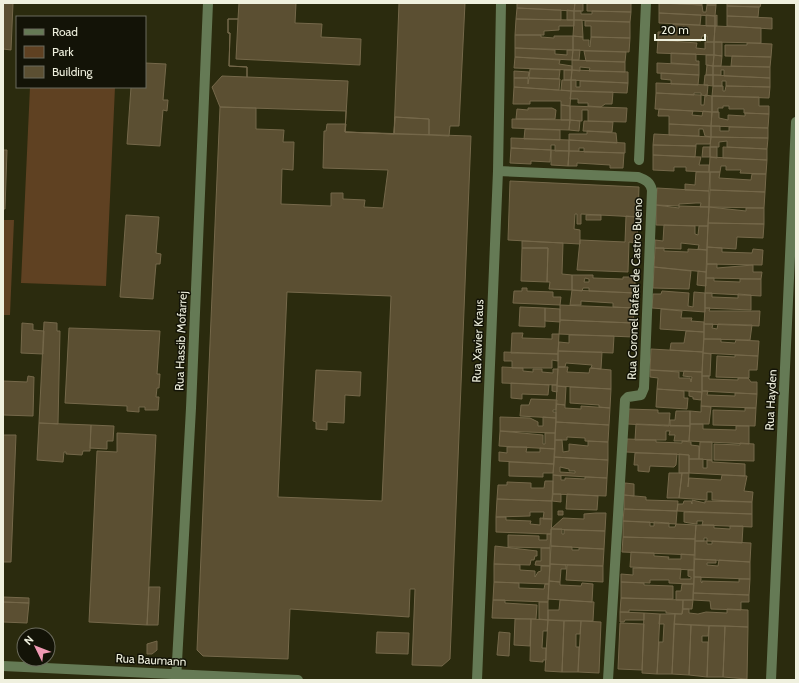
<svg xmlns="http://www.w3.org/2000/svg" width="799" height="683" font-family="Cabin,sans-serif">
<style>
.green{fill:#5f4122}
.building{fill:#5b4f32;stroke:#75684a;fill-rule:evenodd}
.lines{fill:none;stroke-linecap:round;stroke-linejoin:round}
.minor{stroke:#657a55;stroke-width:10}
.labels{text-anchor:middle;stroke-width:3;stroke-linejoin:round;paint-order:stroke}
.street-label{font-size:12px;fill:#eff0de;stroke:#131307}
</style>
<rect width="100%" height="100%" fill="#2b2b0e"/>
<!-- green -->
<path class="green" d="M 30,87 L 115,87 L 106,286 L 21,283 Z
M 3,220 L 14,220 L 10,315 L 3,315 Z"/>
<!-- building -->
<path class="building" d="M 3,3 L 13,3 L 11,50 L 3,49 Z
M 239,3 L 465,3 L 459,126 L 450,126 L 449,136 L 429,135 L 429,119 L 395,117 L 394,134 L 345,132 L 346,111 L 220,107 L 212,87 L 222,76 L 247,77 L 247,67 L 229,66 L 230,33 L 228,33 L 228,19 L 238,19 Z
M 296,3 L 399,3 L 394,134 L 345,132 L 348,81 L 247,77 L 247,67 L 229,66 L 230,33 L 228,33 L 228,19 L 238,19 L 236,59 L 360,65 L 361,39 L 321,37 L 322,24 L 295,23 Z
M 517,3 L 575,3 L 574,11 L 517,8 Z
M 575,3 L 583,3 L 583,11 L 574,11 Z
M 587,3 L 631,3 L 631,12 L 587,11 Z
M 659,3 L 702,5 L 703,12 L 706,12 L 707,5 L 716,5 L 715,16 L 659,13 Z
M 668,3 L 702,3 L 702,5 Z
M 707,3 L 716,3 L 716,5 L 707,5 Z
M 727,3 L 761,3 L 760,7 L 727,6 Z
M 727,6 L 759,7 L 758,17 L 727,16 Z
M 517,8 L 561,10 L 561,20 L 516,19 Z
M 567,10 L 574,11 L 574,20 L 567,20 Z
M 574,11 L 581,11 L 581,14 L 592,14 L 592,11 L 631,12 L 630,22 L 574,20 Z
M 659,13 L 701,15 L 700,25 L 659,23 Z
M 706,15 L 715,16 L 715,26 L 706,26 Z
M 717,15 L 717,26 L 715,26 L 715,16 Z
M 727,16 L 772,18 L 772,29 L 727,26 Z
M 516,19 L 574,20 L 574,26 L 559,26 L 559,30 L 544,31 L 544,35 L 515,35 Z
M 574,20 L 582,20 L 583,37 L 573,36 Z
M 585,21 L 630,22 L 630,38 L 591,37 L 591,26 L 585,26 Z
M 673,24 L 715,26 L 714,42 L 707,42 L 707,36 L 702,36 L 701,41 L 658,40 L 658,32 L 673,32 Z
M 715,26 L 761,28 L 761,43 L 714,42 Z
M 515,35 L 541,35 L 541,37 L 554,38 L 554,36 L 573,36 L 573,50 L 515,48 Z
M 573,36 L 583,37 L 583,40 L 589,40 L 589,46 L 590,47 L 591,37 L 630,38 L 629,52 L 573,50 Z
M 658,40 L 697,43 L 696,48 L 705,49 L 705,42 L 714,42 L 714,55 L 657,53 Z
M 714,42 L 722,42 L 722,56 L 714,55 Z
M 747,43 L 772,44 L 771,57 L 725,56 L 725,45 L 747,45 Z
M 515,48 L 555,50 L 555,54 L 567,55 L 567,50 L 573,50 L 572,60 L 515,57 Z
M 573,50 L 580,50 L 579,60 L 572,60 Z
M 584,51 L 626,52 L 625,62 L 586,61 Z
M 671,53 L 696,54 L 696,61 L 699,61 L 699,65 L 671,63 Z
M 706,55 L 714,55 L 713,66 L 706,65 Z
M 714,55 L 722,56 L 721,66 L 713,66 Z
M 732,56 L 771,57 L 770,67 L 731,66 Z
M 515,57 L 560,60 L 559,64 L 572,66 L 572,70 L 514,68 Z
M 572,60 L 625,62 L 625,72 L 589,71 L 590,68 L 580,67 L 580,71 L 572,70 Z
M 145,63 L 166,64 L 163,100 L 168,100 L 167,111 L 163,110 L 160,146 L 127,144 L 131,87 L 145,87 Z
M 657,63 L 699,65 L 699,75 L 657,73 Z
M 707,65 L 713,66 L 713,75 L 706,75 Z
M 713,66 L 770,67 L 770,78 L 724,76 L 724,70 L 721,70 L 721,75 L 713,75 Z
M 530,69 L 560,70 L 559,79 L 529,78 Z
M 564,70 L 572,70 L 571,80 L 564,80 Z
M 572,70 L 628,72 L 628,83 L 571,80 Z
M 514,71 L 529,72 L 528,78 L 514,78 Z
M 661,73 L 699,75 L 698,85 L 671,84 L 671,80 L 661,79 Z
M 705,75 L 713,75 L 713,86 L 704,85 Z
M 713,75 L 770,78 L 770,87 L 726,86 L 726,81 L 722,81 L 722,86 L 713,86 Z
M 514,78 L 528,78 L 528,84 L 529,78 L 560,79 L 559,90 L 514,87 Z
M 562,80 L 571,80 L 571,91 L 561,90 Z
M 571,80 L 576,80 L 576,87 L 580,87 L 580,81 L 628,83 L 627,93 L 571,91 Z
M 656,83 L 708,85 L 707,96 L 701,95 L 701,93 L 694,93 L 694,95 L 656,93 Z
M 713,86 L 723,86 L 723,91 L 725,91 L 726,86 L 770,87 L 769,98 L 712,96 Z
M 514,87 L 571,91 L 570,106 L 561,105 L 561,101 L 530,101 L 530,104 L 513,104 Z
M 571,91 L 613,92 L 612,104 L 605,104 L 601,107 L 588,106 L 588,103 L 578,103 L 578,99 L 570,99 Z
M 656,93 L 701,95 L 701,105 L 704,105 L 705,95 L 712,96 L 712,112 L 655,109 Z
M 712,96 L 759,97 L 759,106 L 769,106 L 769,114 L 744,113 L 744,109 L 729,109 L 729,106 L 723,106 L 723,108 L 718,108 L 718,112 L 712,112 Z
M 561,105 L 570,106 L 570,120 L 561,120 Z
M 570,106 L 627,108 L 626,122 L 588,121 L 588,110 L 582,110 L 582,121 L 570,120 Z
M 220,107 L 256,108 L 256,129 L 284,130 L 283,142 L 294,142 L 293,170 L 282,169 L 281,204 L 331,206 L 331,193 L 343,193 L 343,199 L 365,200 L 364,207 L 383,208 L 388,170 L 323,168 L 324,131 L 326,131 L 327,124 L 346,124 L 345,132 L 471,136 L 450,659 L 442,666 L 412,665 L 415,589 L 410,589 L 409,617 L 290,609 L 288,659 L 203,656 L 197,650 ZM 287,292 L 391,296 L 382,501 L 278,497 Z
M 528,108 L 552,108 L 556,110 L 555,119 L 516,119 L 517,109 L 528,110 Z
M 659,109 L 693,111 L 692,115 L 702,116 L 703,111 L 712,112 L 711,126 L 669,124 L 669,116 L 658,116 Z
M 712,112 L 719,112 L 719,118 L 728,120 L 728,115 L 745,116 L 745,113 L 769,114 L 768,128 L 711,126 Z
M 395,117 L 429,119 L 429,135 L 394,134 Z
M 512,119 L 570,120 L 569,130 L 512,128 Z
M 570,120 L 580,121 L 579,131 L 569,130 Z
M 584,121 L 613,122 L 612,132 L 583,131 Z
M 669,124 L 711,126 L 711,137 L 705,136 L 703,129 L 699,129 L 699,136 L 669,135 Z
M 711,126 L 720,126 L 720,131 L 729,131 L 729,127 L 768,128 L 768,138 L 711,137 Z
M 525,129 L 560,130 L 560,140 L 524,139 Z
M 587,131 L 616,133 L 617,143 L 569,140 L 569,134 L 587,134 Z
M 654,134 L 711,137 L 710,144 L 696,144 L 696,146 L 653,145 Z
M 711,137 L 768,138 L 767,149 L 727,147 L 727,141 L 719,142 L 719,147 L 710,147 Z
M 511,138 L 569,140 L 569,151 L 555,151 L 555,145 L 551,145 L 551,150 L 511,148 Z
M 569,140 L 625,143 L 625,153 L 584,152 L 584,148 L 579,148 L 579,151 L 569,151 Z
M 653,145 L 696,146 L 695,157 L 653,155 Z
M 703,147 L 710,147 L 710,157 L 702,157 Z
M 710,147 L 717,147 L 717,158 L 710,157 Z
M 723,147 L 767,149 L 767,160 L 723,158 Z
M 511,148 L 551,150 L 550,162 L 531,161 L 531,164 L 510,163 Z
M 3,150 L 7,150 L 5,209 L 3,209 Z
M 551,150 L 569,151 L 568,166 L 551,165 Z
M 569,151 L 624,153 L 623,168 L 610,168 L 610,165 L 577,163 L 577,166 L 568,166 Z
M 653,155 L 701,157 L 699,165 L 709,165 L 709,172 L 686,171 L 686,167 L 674,167 L 674,171 L 653,170 Z
M 710,157 L 767,160 L 766,174 L 740,173 L 741,170 L 726,170 L 726,166 L 721,166 L 720,172 L 709,172 Z
M 696,172 L 710,172 L 709,191 L 685,190 L 685,184 L 695,185 Z
M 710,172 L 720,172 L 719,178 L 751,180 L 752,174 L 766,174 L 765,192 L 710,190 Z
M 510,181 L 639,187 L 638,217 L 581,214 L 581,224 L 577,224 L 577,214 L 575,214 L 574,229 L 580,230 L 580,244 L 508,240 Z
M 657,188 L 709,191 L 709,207 L 700,207 L 701,203 L 696,203 L 679,204 L 679,206 L 656,205 Z
M 710,190 L 765,192 L 764,208 L 709,207 Z
M 656,205 L 679,208 L 679,206 L 709,207 L 708,226 L 656,225 Z
M 709,207 L 746,211 L 746,208 L 764,208 L 764,224 L 708,223 Z
M 126,215 L 159,217 L 156,253 L 161,254 L 160,264 L 156,264 L 153,299 L 120,297 Z
M 586,215 L 601,215 L 601,220 L 586,220 Z
M 626,216 L 638,217 L 637,243 L 629,242 L 628,272 L 577,270 L 580,240 L 625,242 Z
M 708,223 L 764,224 L 763,238 L 737,237 L 736,249 L 707,247 Z
M 664,225 L 695,226 L 695,234 L 698,235 L 699,226 L 708,226 L 707,250 L 698,249 L 699,245 L 681,243 L 681,249 L 655,248 L 655,240 L 663,241 Z
M 522,241 L 563,243 L 562,274 L 572,275 L 572,290 L 549,289 L 550,282 L 547,282 L 548,248 L 522,248 Z
M 707,247 L 722,248 L 722,252 L 752,253 L 753,249 L 763,250 L 762,265 L 707,264 Z
M 522,248 L 548,248 L 547,282 L 521,281 Z
M 655,248 L 664,248 L 664,251 L 688,252 L 688,249 L 707,250 L 706,272 L 654,267 Z
M 707,264 L 717,264 L 717,268 L 753,265 L 753,272 L 762,272 L 761,279 L 706,278 Z
M 654,267 L 691,271 L 689,289 L 653,288 Z
M 698,271 L 706,272 L 706,286 L 697,285 Z
M 572,275 L 593,275 L 593,278 L 623,279 L 623,277 L 635,277 L 635,293 L 589,291 L 589,288 L 583,288 L 582,291 L 572,290 ZM 585,278 L 589,279 L 589,282 L 584,282 Z
M 706,278 L 714,278 L 714,281 L 740,282 L 740,279 L 761,279 L 761,296 L 705,293 Z
M 522,288 L 527,288 L 527,291 L 553,292 L 553,297 L 561,297 L 560,305 L 513,303 L 514,291 L 522,291 Z
M 572,290 L 635,293 L 634,308 L 613,307 L 613,303 L 581,301 L 581,305 L 570,305 Z
M 662,291 L 689,293 L 688,306 L 693,307 L 694,292 L 705,293 L 705,312 L 652,308 L 653,294 L 661,294 Z
M 705,293 L 712,293 L 712,297 L 738,298 L 738,294 L 751,295 L 751,310 L 705,308 Z
M 560,305 L 634,308 L 633,323 L 560,320 Z
M 520,307 L 545,308 L 545,327 L 519,326 Z
M 545,308 L 560,309 L 560,322 L 545,321 Z
M 705,308 L 710,308 L 709,311 L 760,311 L 759,326 L 704,324 Z
M 661,309 L 682,311 L 681,318 L 692,318 L 691,321 L 704,322 L 704,332 L 660,329 Z
M 560,320 L 633,323 L 633,337 L 559,334 Z
M 44,322 L 57,323 L 57,331 L 60,331 L 58,424 L 39,423 Z
M 22,323 L 33,324 L 33,330 L 44,331 L 43,354 L 21,353 Z
M 704,324 L 713,324 L 712,328 L 717,329 L 718,324 L 752,325 L 750,340 L 704,339 Z
M 69,328 L 160,331 L 157,374 L 160,374 L 159,388 L 157,388 L 156,397 L 159,397 L 158,410 L 145,410 L 145,407 L 139,407 L 139,412 L 127,411 L 127,406 L 65,403 Z
M 686,331 L 704,332 L 703,352 L 670,350 L 671,343 L 684,343 Z
M 512,333 L 523,333 L 522,338 L 552,339 L 552,334 L 559,334 L 558,354 L 511,353 Z
M 569,335 L 614,336 L 613,353 L 558,351 L 559,342 L 569,343 Z
M 704,339 L 721,339 L 721,342 L 735,343 L 736,340 L 759,341 L 758,356 L 703,353 Z
M 651,349 L 703,352 L 702,372 L 650,370 Z
M 558,351 L 602,352 L 601,369 L 591,368 L 592,365 L 566,363 L 565,367 L 558,367 Z
M 504,352 L 558,354 L 558,361 L 552,360 L 552,368 L 512,368 L 512,361 L 504,361 Z
M 703,353 L 711,354 L 710,376 L 702,376 Z
M 735,355 L 758,356 L 757,370 L 749,370 L 749,378 L 716,377 L 717,356 L 735,357 Z
M 502,367 L 523,368 L 523,371 L 533,372 L 533,369 L 542,369 L 542,372 L 553,373 L 553,369 L 558,369 L 557,385 L 502,383 Z
M 558,367 L 568,367 L 567,372 L 589,373 L 590,368 L 611,370 L 611,389 L 557,386 Z
M 316,370 L 361,372 L 360,396 L 345,395 L 344,423 L 327,422 L 327,430 L 316,429 L 316,422 L 313,421 Z
M 650,370 L 679,372 L 679,378 L 690,378 L 691,382 L 692,377 L 683,376 L 684,371 L 702,372 L 702,392 L 657,389 L 658,378 L 650,377 Z
M 28,376 L 34,377 L 33,416 L 3,415 L 3,381 L 27,382 Z
M 702,376 L 709,376 L 709,379 L 738,380 L 738,378 L 748,378 L 751,382 L 757,382 L 757,394 L 702,391 Z
M 511,383 L 549,385 L 548,395 L 522,394 L 522,399 L 511,398 Z
M 552,385 L 557,385 L 557,392 L 552,391 Z
M 557,386 L 566,387 L 565,405 L 556,404 Z
M 570,387 L 611,389 L 610,408 L 599,407 L 599,405 L 570,403 Z
M 657,389 L 684,391 L 684,398 L 688,398 L 687,409 L 656,407 Z
M 689,391 L 702,392 L 701,400 L 693,399 L 693,397 L 689,396 Z
M 702,391 L 708,391 L 707,395 L 735,396 L 735,393 L 757,394 L 756,408 L 701,406 Z
M 531,399 L 557,400 L 556,410 L 553,410 L 553,412 L 556,412 L 556,418 L 520,416 L 521,405 L 529,405 Z
M 556,404 L 565,405 L 565,408 L 581,409 L 581,406 L 610,408 L 609,425 L 556,422 Z
M 701,406 L 711,407 L 709,424 L 690,424 L 690,411 L 701,412 Z
M 745,408 L 756,408 L 755,426 L 713,425 L 713,410 L 745,411 Z
M 628,409 L 658,410 L 658,413 L 670,413 L 669,426 L 627,424 Z
M 676,411 L 690,411 L 690,426 L 670,426 L 670,420 L 675,420 Z
M 500,417 L 530,418 L 538,422 L 538,426 L 543,426 L 543,417 L 556,418 L 555,433 L 500,431 Z
M 556,422 L 609,425 L 608,442 L 585,441 L 585,438 L 567,437 L 567,440 L 555,440 Z
M 39,423 L 91,425 L 90,451 L 83,451 L 82,455 L 66,454 L 66,452 L 64,452 L 63,462 L 37,460 Z
M 636,424 L 690,426 L 689,441 L 674,441 L 675,435 L 669,435 L 670,431 L 666,431 L 666,440 L 635,440 Z
M 690,424 L 703,424 L 703,429 L 736,430 L 736,426 L 749,426 L 749,444 L 689,441 Z
M 91,425 L 114,426 L 113,441 L 107,441 L 107,449 L 90,448 Z
M 500,431 L 543,435 L 543,444 L 545,444 L 545,433 L 555,433 L 555,449 L 499,446 Z
M 117,433 L 156,435 L 147,625 L 89,622 L 97,451 L 117,452 Z
M 3,435 L 16,435 L 11,562 L 3,562 Z
M 627,439 L 656,440 L 656,442 L 682,443 L 682,441 L 691,442 L 691,445 L 699,446 L 699,459 L 689,459 L 689,455 L 626,452 Z
M 555,440 L 562,440 L 563,452 L 569,451 L 569,444 L 588,446 L 588,441 L 608,442 L 608,460 L 554,457 Z
M 700,442 L 712,442 L 712,460 L 699,459 Z
M 740,443 L 754,444 L 754,461 L 714,460 L 714,444 L 740,445 Z
M 507,447 L 527,447 L 526,452 L 540,452 L 540,448 L 555,449 L 554,464 L 499,461 L 499,452 L 507,453 Z
M 635,453 L 677,454 L 676,465 L 674,467 L 650,466 L 649,472 L 638,471 L 638,465 L 634,465 Z
M 679,454 L 689,455 L 689,473 L 679,473 Z
M 554,457 L 608,460 L 607,478 L 553,475 ZM 560,467 L 569,469 L 569,471 L 575,471 L 575,473 L 560,472 Z
M 689,459 L 703,459 L 703,468 L 707,468 L 707,460 L 712,460 L 712,462 L 745,464 L 745,476 L 689,473 Z
M 509,462 L 554,464 L 553,473 L 543,473 L 543,477 L 509,476 Z
M 669,473 L 682,473 L 679,498 L 667,498 Z
M 682,473 L 689,473 L 688,487 L 689,478 L 721,480 L 722,475 L 747,476 L 744,491 L 753,492 L 752,502 L 712,500 L 712,492 L 707,492 L 707,500 L 679,498 Z
M 553,475 L 561,476 L 561,480 L 565,480 L 565,478 L 585,479 L 585,477 L 607,478 L 606,496 L 553,494 Z
M 545,481 L 553,481 L 552,501 L 497,499 L 498,485 L 507,485 L 507,482 L 531,483 L 531,488 L 544,488 Z
M 625,483 L 634,484 L 634,496 L 624,495 Z
M 553,494 L 561,494 L 561,502 L 552,501 Z
M 567,494 L 598,496 L 597,510 L 566,509 Z
M 624,495 L 646,497 L 646,500 L 678,501 L 677,511 L 624,509 Z
M 497,499 L 552,501 L 552,519 L 543,519 L 544,512 L 530,512 L 530,516 L 496,517 Z
M 692,500 L 705,503 L 705,501 L 752,502 L 752,514 L 677,511 L 678,504 L 683,504 L 684,501 L 691,501 L 692,504 Z
M 624,509 L 677,511 L 676,524 L 623,521 Z
M 558,511 L 563,511 L 563,515 L 558,515 Z
M 684,512 L 752,514 L 752,527 L 702,525 L 703,521 L 697,521 L 697,524 L 689,523 L 684,522 Z
M 596,513 L 606,513 L 605,531 L 551,529 L 563,518 L 584,519 L 584,514 Z
M 496,517 L 506,517 L 506,520 L 531,521 L 530,524 L 540,525 L 540,518 L 552,519 L 551,534 L 496,532 Z
M 623,521 L 650,522 L 650,526 L 654,526 L 654,522 L 669,523 L 669,527 L 675,527 L 676,524 L 696,525 L 695,539 L 623,537 Z
M 696,525 L 714,525 L 714,528 L 730,529 L 730,526 L 743,526 L 742,543 L 707,541 L 707,538 L 704,538 L 704,541 L 695,541 Z
M 551,529 L 562,529 L 562,534 L 564,534 L 564,530 L 605,531 L 604,549 L 551,546 Z
M 547,534 L 551,534 L 550,548 L 508,547 L 508,535 L 539,536 L 539,540 L 547,540 Z
M 623,537 L 695,539 L 695,555 L 622,552 Z
M 695,541 L 707,541 L 707,544 L 712,544 L 712,541 L 751,543 L 750,562 L 694,559 Z
M 495,546 L 537,551 L 537,556 L 535,556 L 534,560 L 531,560 L 530,565 L 494,564 Z
M 551,546 L 572,547 L 572,550 L 579,550 L 579,548 L 604,549 L 603,566 L 550,564 Z
M 541,548 L 550,548 L 550,566 L 535,565 L 536,561 L 541,561 Z
M 631,552 L 654,553 L 654,556 L 669,557 L 668,559 L 681,559 L 681,554 L 695,555 L 694,570 L 630,567 Z
M 694,559 L 716,560 L 716,563 L 707,563 L 707,565 L 718,566 L 719,560 L 750,562 L 750,579 L 694,577 Z
M 494,564 L 520,565 L 520,570 L 535,571 L 535,577 L 538,572 L 541,571 L 541,566 L 550,566 L 549,584 L 494,582 Z
M 550,564 L 566,565 L 566,569 L 561,569 L 560,582 L 549,581 Z
M 567,565 L 603,566 L 603,582 L 566,580 Z
M 633,568 L 681,569 L 680,579 L 691,579 L 691,577 L 688,576 L 688,570 L 694,570 L 694,584 L 669,583 L 669,580 L 650,580 L 650,583 L 621,582 L 621,574 L 633,575 Z
M 694,577 L 701,577 L 701,582 L 702,583 L 702,581 L 739,582 L 739,579 L 750,579 L 749,595 L 693,593 Z
M 549,581 L 560,582 L 560,585 L 581,586 L 582,583 L 593,584 L 592,602 L 548,599 Z
M 494,582 L 519,583 L 519,588 L 544,589 L 545,584 L 549,584 L 548,602 L 493,600 Z
M 621,582 L 644,583 L 644,585 L 673,586 L 673,599 L 621,598 Z
M 682,584 L 694,584 L 693,600 L 676,600 L 676,591 L 681,591 Z
M 149,587 L 160,587 L 158,625 L 147,625 Z
M 693,593 L 749,595 L 749,602 L 741,602 L 741,610 L 711,609 L 710,601 L 693,600 Z
M 3,597 L 29,598 L 29,603 L 3,602 Z
M 621,598 L 683,600 L 682,614 L 666,613 L 666,611 L 629,610 L 629,612 L 620,612 Z
M 493,600 L 505,600 L 505,603 L 537,605 L 536,619 L 492,618 Z
M 560,600 L 594,602 L 593,621 L 548,620 L 548,610 L 559,610 Z
M 683,600 L 693,600 L 692,609 L 683,609 Z
M 3,602 L 29,603 L 27,623 L 3,622 Z
M 539,602 L 548,602 L 548,620 L 539,619 Z
M 683,609 L 689,609 L 689,613 L 698,614 L 706,612 L 727,613 L 727,609 L 748,610 L 748,627 L 674,624 L 675,614 L 682,614 Z
M 620,612 L 644,613 L 644,620 L 625,620 L 624,622 L 620,622 Z
M 644,613 L 660,614 L 657,674 L 642,673 Z
M 660,614 L 675,614 L 672,674 L 657,674 L 659,642 L 663,642 L 664,624 L 659,624 Z
M 515,619 L 531,619 L 530,646 L 514,645 Z
M 531,619 L 548,620 L 547,631 L 543,631 L 542,648 L 546,648 L 546,660 L 543,660 L 543,662 L 530,661 Z
M 548,620 L 564,621 L 562,672 L 545,671 Z
M 564,621 L 581,621 L 580,634 L 576,634 L 576,647 L 579,647 L 578,672 L 562,672 Z
M 581,621 L 601,622 L 599,673 L 578,672 Z
M 620,623 L 644,624 L 642,670 L 618,669 Z
M 674,624 L 691,625 L 689,675 L 672,674 Z
M 691,625 L 709,626 L 708,636 L 702,636 L 702,642 L 708,642 L 707,677 L 689,675 Z
M 709,626 L 725,626 L 723,677 L 707,677 Z
M 725,626 L 748,627 L 747,679 L 723,677 Z
M 377,632 L 409,633 L 408,654 L 376,653 Z
M 499,632 L 510,633 L 509,656 L 497,655 Z
M 157,641 L 157,650 L 152,654 L 147,654 L 147,644 Z"/>
<g class="lines">
<!-- minor -->
<path class="minor" d="M 639,160 L 646,3
M 498,171 L 638,177 C 646,180 650,182 652,190 L 644,388 L 641,395 L 628,397 L 625,400 L 608,680
M 3,666 L 298,680
M 176,680 L 191,408 L 208,3
M 477,680 L 498,171 L 501,3
M 771,680 L 796,122"/>
</g>
<g class="labels">
<!-- street labels -->
<g class="street-label">
<text transform="translate(635 289) rotate(-88)" y="4">Rua Coronel Rafael de Castro Bueno</text>
<text transform="translate(181 341) rotate(-88)" y="4">Rua Hassib Mofarrej</text>
<text transform="translate(478 341) rotate(-88)" y="4">Rua Xavier Kraus</text>
<text transform="translate(771 400) rotate(-87)" y="4">Rua Hayden</text>
<text transform="translate(151 660) rotate(3)" y="4">Rua Baumann</text>
</g>
</g>
<!-- border -->
<rect width="799" height="683" fill="none" stroke="#eff0de" stroke-width="8"/>
<!-- legend -->
<rect x="16" y="16" width="130" height="72" fill="#131307" stroke="#6b6b5d"/>
<rect x="24" y="29" width="20" height="6" fill="#657a55" stroke="#6b6b5d"/>
<text x="52" y="36" font-size="12" fill="#eff0de">Road</text>
<rect x="24" y="46" width="20" height="12" fill="#5f4122" stroke="#6b6b5d"/>
<text x="52" y="56" font-size="12" fill="#eff0de">Park</text>
<rect x="24" y="66" width="20" height="12" fill="#5b4f32" stroke="#6b6b5d"/>
<text x="52" y="76" font-size="12" fill="#eff0de">Building</text>
<!-- north arrow -->
<g transform="translate(36 647) rotate(313)"><circle r="19" fill="#131307" stroke="#6b6b5d"/>
<path d="M0-3L7 15L0 10L-7 15Z" fill="#f09ab4"/>
<text y="-6" font-size="11" font-weight="bold" text-anchor="middle" fill="#eff0de">N</text>
</g>
<!-- scale -->
<path d="M655 34v6h50v-6" fill="none" stroke="#eff0de" stroke-width="2"/>
<text x="661" y="34" font-size="12" fill="#eff0de" stroke="#131307" stroke-width="3" paint-order="stroke">20 m</text>
</svg>
